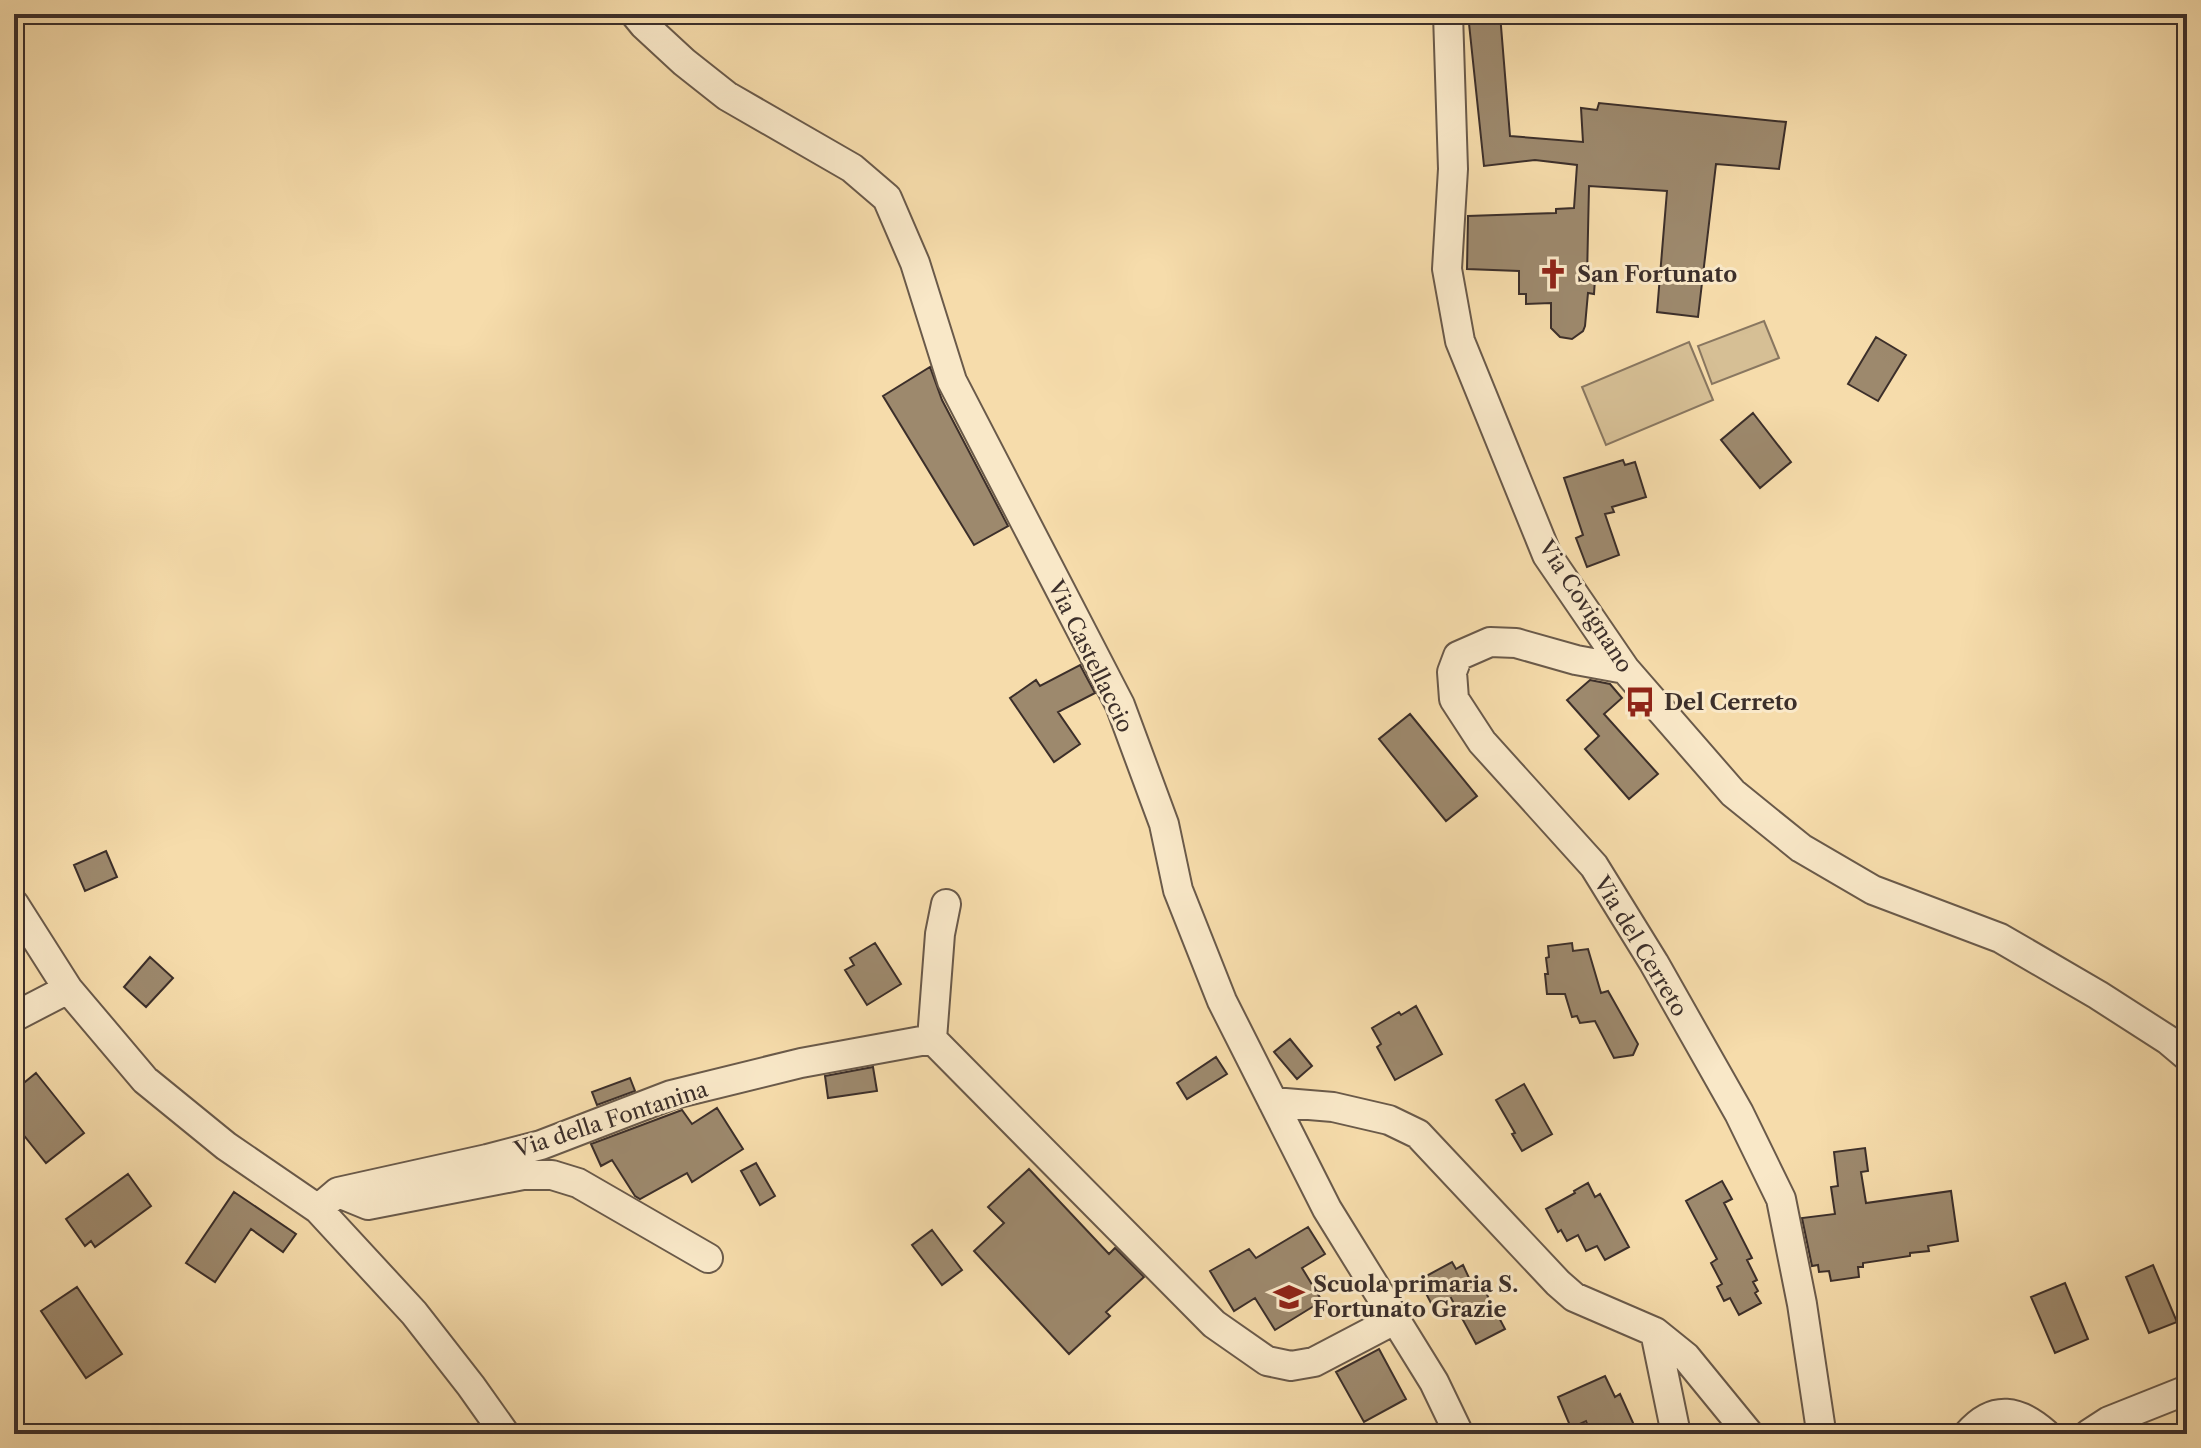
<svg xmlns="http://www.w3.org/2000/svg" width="2201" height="1448" font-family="'Libre Caslon Text',serif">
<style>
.green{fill:#d6bf95;stroke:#897760;stroke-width:2}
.building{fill:#9d896d;stroke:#3c2f2a;stroke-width:2}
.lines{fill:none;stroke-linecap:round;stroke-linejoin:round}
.minor-casing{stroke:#6a5a4a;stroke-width:32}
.minor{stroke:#f9e8c8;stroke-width:28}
.labels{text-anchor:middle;stroke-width:6;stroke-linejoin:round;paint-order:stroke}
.poi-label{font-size:22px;font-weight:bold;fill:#3c2f2a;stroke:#f9e8c8;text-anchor:start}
.street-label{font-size:22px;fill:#3c2f2a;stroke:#f9e8c8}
</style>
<rect width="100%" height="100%" fill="#f6dcab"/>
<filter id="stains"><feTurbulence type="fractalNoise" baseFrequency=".0025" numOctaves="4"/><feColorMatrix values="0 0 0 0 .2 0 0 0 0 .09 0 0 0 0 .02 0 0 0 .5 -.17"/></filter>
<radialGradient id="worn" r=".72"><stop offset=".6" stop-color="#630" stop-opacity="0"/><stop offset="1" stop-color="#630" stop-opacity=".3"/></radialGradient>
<!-- green -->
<path class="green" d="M 1764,321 L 1779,358 L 1712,384 L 1698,346 Z
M 1689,342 L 1713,400 L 1606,445 L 1582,387 Z"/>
<!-- building -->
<path class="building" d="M 1468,14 L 1500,14 L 1510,136 L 1583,142 L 1581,108 L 1597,110 L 1599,103 L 1786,122 L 1779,169 L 1716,164 L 1698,317 L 1657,312 L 1667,191 L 1589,186 L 1587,278 L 1595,279 L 1594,294 L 1588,293 L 1585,326 L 1583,331 L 1572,339 L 1560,337 L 1551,328 L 1551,303 L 1526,304 L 1526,294 L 1519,294 L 1519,271 L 1467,269 L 1468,216 L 1556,213 L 1556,209 L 1574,208 L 1577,165 L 1535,160 L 1484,166 Z
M 1876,337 L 1906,355 L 1878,401 L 1848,384 Z
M 930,367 L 942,400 L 1008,526 L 974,545 L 883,396 Z
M 1753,413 L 1791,462 L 1760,488 L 1721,440 Z
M 1623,460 L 1625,465 L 1635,462 L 1646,497 L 1612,507 L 1614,512 L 1605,514 L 1619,555 L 1587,567 L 1576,538 L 1583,535 L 1564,478 Z
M 1080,665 L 1095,693 L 1058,712 L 1080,744 L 1054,762 L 1010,698 L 1036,680 L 1040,686 Z
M 1590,680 L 1610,684 L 1622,698 L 1604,714 L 1658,774 L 1629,799 L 1585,749 L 1599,736 L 1567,700 Z
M 1410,714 L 1477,796 L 1446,821 L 1379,739 Z
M 106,851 L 117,877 L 85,891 L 74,865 Z
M 875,943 L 901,984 L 867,1005 L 845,970 L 854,965 L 850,958 Z
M 1572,943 L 1573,951 L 1588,949 L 1601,993 L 1608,991 L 1638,1044 L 1633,1055 L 1614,1058 L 1595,1021 L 1580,1023 L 1577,1016 L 1572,1017 L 1565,994 L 1547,994 L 1545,974 L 1548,974 L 1546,958 L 1549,957 L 1548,946 Z
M 150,957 L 173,978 L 146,1007 L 124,987 Z
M 1416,1006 L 1442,1054 L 1395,1080 L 1377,1047 L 1381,1044 L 1372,1028 L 1399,1012 L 1401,1015 Z
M 1290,1039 L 1312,1066 L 1297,1079 L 1274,1052 Z
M 1216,1057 L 1227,1074 L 1187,1099 L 1177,1083 Z
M 873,1067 L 877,1091 L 828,1098 L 825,1076 Z
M 36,1073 L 84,1133 L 46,1163 L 14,1123 L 14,1091 Z
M 630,1078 L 635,1091 L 597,1105 L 592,1092 Z
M 1524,1084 L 1552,1134 L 1522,1151 L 1512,1134 L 1515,1133 L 1496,1100 Z
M 717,1108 L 743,1149 L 692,1182 L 687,1173 L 640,1199 L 635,1196 L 612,1160 L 601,1166 L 591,1144 L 682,1110 L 692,1124 Z
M 1865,1148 L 1868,1171 L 1861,1172 L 1866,1203 L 1951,1191 L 1958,1241 L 1928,1246 L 1929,1251 L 1910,1253 L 1910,1256 L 1863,1263 L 1863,1267 L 1858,1267 L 1859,1277 L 1831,1281 L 1829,1271 L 1819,1272 L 1818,1265 L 1812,1266 L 1802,1218 L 1835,1214 L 1831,1187 L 1838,1186 L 1834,1152 Z
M 756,1163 L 775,1196 L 760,1205 L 741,1171 Z
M 1029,1169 L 1109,1254 L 1115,1248 L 1144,1277 L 1106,1312 L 1110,1316 L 1069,1354 L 974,1251 L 1004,1223 L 988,1207 Z
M 128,1174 L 151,1206 L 95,1247 L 91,1241 L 85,1246 L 66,1219 Z
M 1722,1181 L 1732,1199 L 1724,1203 L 1752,1258 L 1747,1260 L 1757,1280 L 1753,1282 L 1758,1291 L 1755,1293 L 1761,1303 L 1739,1315 L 1730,1298 L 1724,1301 L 1717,1287 L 1722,1284 L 1711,1263 L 1717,1259 L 1686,1201 Z
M 1588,1183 L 1595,1197 L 1600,1194 L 1629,1247 L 1605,1260 L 1597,1246 L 1586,1251 L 1578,1235 L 1567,1241 L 1561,1230 L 1558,1232 L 1546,1209 L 1575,1193 L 1574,1191 Z
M 234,1192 L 296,1234 L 283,1252 L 251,1229 L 215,1282 L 186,1263 Z
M 1308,1227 L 1325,1254 L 1302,1268 L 1322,1301 L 1275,1330 L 1255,1298 L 1234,1311 L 1210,1271 L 1249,1249 L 1256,1258 Z
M 932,1230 L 962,1270 L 942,1285 L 912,1245 Z
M 1452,1262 L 1456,1269 L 1463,1265 L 1476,1293 L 1484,1289 L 1505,1329 L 1476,1344 L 1451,1298 L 1433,1307 L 1419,1280 Z
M 2153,1265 L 2177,1322 L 2149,1333 L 2126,1277 Z
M 2065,1283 L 2088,1339 L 2055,1353 L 2031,1297 Z
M 77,1287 L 122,1354 L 86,1378 L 41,1311 Z
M 1379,1349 L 1406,1399 L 1364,1422 L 1336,1372 Z
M 1605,1376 L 1615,1397 L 1620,1394 L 1634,1425 L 1614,1434 L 1591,1434 L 1586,1421 L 1571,1428 L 1558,1397 Z"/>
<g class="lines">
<!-- minor casing -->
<g class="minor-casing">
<path id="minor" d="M 635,14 L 644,25 L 684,62 L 727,96 L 852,168 L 887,198 L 915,263 L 952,381 L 1120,705 L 1164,824 L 1178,890 L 1222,1001 L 1327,1209 L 1434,1382 L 1459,1434
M 1448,14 L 1453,169 L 1447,269 L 1460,341 L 1547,555 L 1625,669 L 1733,793 L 1801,848 L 1873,890 L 2000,938 L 2098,995 L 2168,1040 L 2187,1056
M 1625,669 L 1576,660 L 1516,643 L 1490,642 L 1458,656 L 1452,672 L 1454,699 L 1482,742 L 1594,866 L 1654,963 L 1739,1113 L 1781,1199 L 1802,1304 L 1820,1424 L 1817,1434
M 14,904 L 68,989 L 145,1080 L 226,1146 L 318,1209 L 414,1313 L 471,1386 L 505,1434
M 946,904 L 940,934 L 932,1039 L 1214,1324 L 1267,1361 L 1291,1366 L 1314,1362 L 1396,1319
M 14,1017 L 68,989
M 1273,1102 L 1333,1107 L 1389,1120 L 1418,1134 L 1558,1283 L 1574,1297 L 1655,1332 L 1686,1357 L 1749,1434
M 346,1196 L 368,1205 L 523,1175 L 552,1175 L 578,1183 L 708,1258
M 318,1209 L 338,1192 L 487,1159 L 541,1145 L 671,1095 L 801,1063 L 932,1039
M 1655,1332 L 1676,1434
M 1968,1434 C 1994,1404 2019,1410 2046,1434
M 2089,1434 L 2109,1421 L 2187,1390"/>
</g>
<!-- minor -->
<use href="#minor" class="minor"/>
</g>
<!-- icons -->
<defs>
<g id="church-bare" transform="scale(2.4)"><path d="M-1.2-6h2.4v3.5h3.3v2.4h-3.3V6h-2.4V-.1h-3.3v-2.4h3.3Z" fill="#8f2418" stroke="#f9e8c8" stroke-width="2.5" paint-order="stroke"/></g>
<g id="bus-bare" transform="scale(2.4)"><path d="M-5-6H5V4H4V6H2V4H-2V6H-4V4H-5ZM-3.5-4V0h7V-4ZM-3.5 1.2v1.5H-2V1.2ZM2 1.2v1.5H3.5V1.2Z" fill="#8f2418" stroke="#f9e8c8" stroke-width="2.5" paint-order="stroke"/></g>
<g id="school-bare" transform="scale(2.4)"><path d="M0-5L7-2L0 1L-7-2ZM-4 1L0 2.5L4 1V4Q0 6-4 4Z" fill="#8f2418" stroke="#f9e8c8" stroke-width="2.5" paint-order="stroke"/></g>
</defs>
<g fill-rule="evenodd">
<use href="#church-bare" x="1553" y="274"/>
<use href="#bus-bare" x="1640" y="702"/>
<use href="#school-bare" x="1289" y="1297"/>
</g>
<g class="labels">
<!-- poi labels -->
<g class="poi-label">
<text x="1577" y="282">San Fortunato</text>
<text x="1664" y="710">Del Cerreto</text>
<text x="1313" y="1292">Scuola primaria S.<tspan x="1313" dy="25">Fortunato Grazie</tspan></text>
</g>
<!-- street labels -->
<g class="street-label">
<text transform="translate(1586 606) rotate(57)" y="8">Via Covignano</text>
<text transform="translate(1091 656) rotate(64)" y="8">Via Castellaccio</text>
<text transform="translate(1641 946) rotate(59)" y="8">Via del Cerreto</text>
<text transform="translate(611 1119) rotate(-18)" y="8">Via della Fontanina</text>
</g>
</g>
<!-- margin -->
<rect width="2201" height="1448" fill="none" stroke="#f6dcab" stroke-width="48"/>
<rect x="16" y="16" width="2169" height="1416" fill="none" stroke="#3c2f2a" stroke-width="4"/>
<rect x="24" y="24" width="2153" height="1400" fill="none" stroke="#3c2f2a" stroke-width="2"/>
<rect width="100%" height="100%" filter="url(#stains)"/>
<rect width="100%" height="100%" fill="url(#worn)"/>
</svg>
